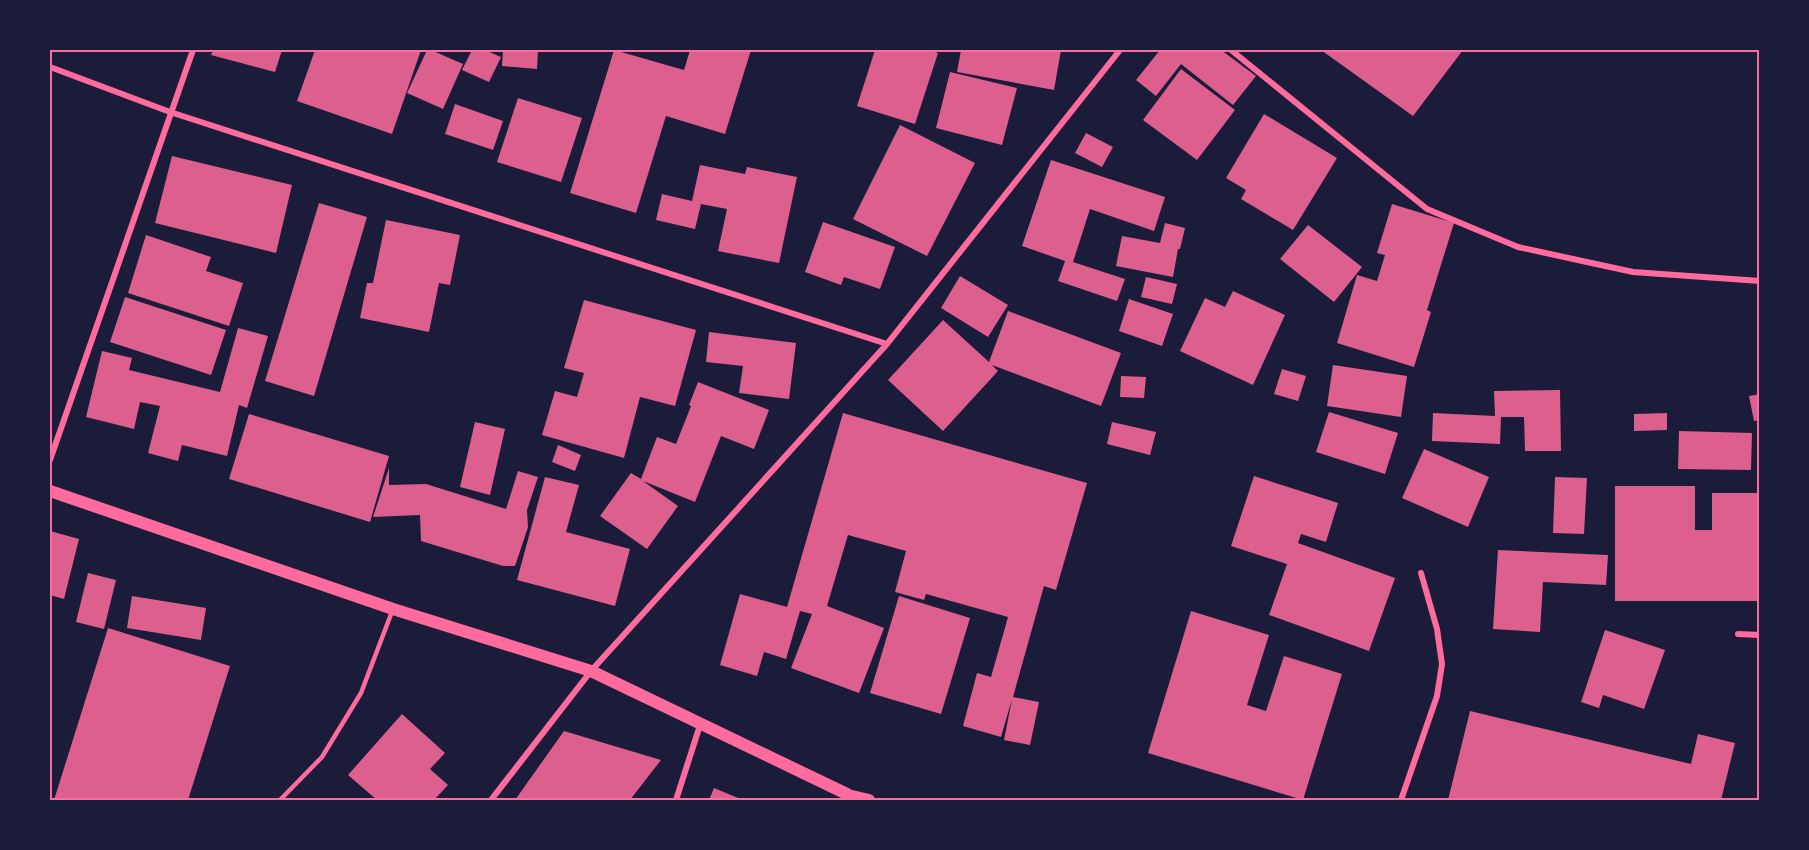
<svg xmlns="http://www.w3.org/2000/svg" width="1809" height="850" font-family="Helvetica,sans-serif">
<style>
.building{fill:#dd5f8e}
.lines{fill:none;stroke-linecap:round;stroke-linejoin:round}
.service{stroke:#ff6b9d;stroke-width:4.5}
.minor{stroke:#ff6b9d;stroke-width:6}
.secondary{stroke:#ff6b9d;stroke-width:12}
.neatline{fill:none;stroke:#ff6b9d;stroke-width:2}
</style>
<rect width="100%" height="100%" fill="#1b1b3a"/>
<!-- building -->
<path class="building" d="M 213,50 L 282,50 L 275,72 L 211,55 Z
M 315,50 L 421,50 L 392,134 L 297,101 Z
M 427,50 L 431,50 L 463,64 L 443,109 L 407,93 Z
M 472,50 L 485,50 L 501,57 L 489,82 L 462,70 Z
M 503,50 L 538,50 L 537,69 L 502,66 Z
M 614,50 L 684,70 L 690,50 L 751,50 L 725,134 L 666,116 L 636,213 L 570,193 Z
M 875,50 L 928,50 L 938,53 L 915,124 L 857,106 Z
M 961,50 L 1061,50 L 1054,90 L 957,72 Z
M 1160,50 L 1221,50 L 1256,76 L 1233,105 L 1181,64 L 1156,96 L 1136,80 Z
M 1321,50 L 1463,50 L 1413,116 Z
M 1181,69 L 1235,110 L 1197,160 L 1143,120 Z
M 950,72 L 1017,88 L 1002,145 L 936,128 Z
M 518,98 L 582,118 L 561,182 L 497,162 Z
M 455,104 L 503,121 L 493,150 L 445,134 Z
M 1264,114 L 1337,158 L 1293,230 L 1241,199 L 1246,190 L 1226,178 Z
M 900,125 L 975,163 L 927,256 L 853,219 Z
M 1086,133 L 1113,147 L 1102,167 L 1075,153 Z
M 172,156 L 292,185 L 276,253 L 155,223 Z
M 1051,160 L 1165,197 L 1154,231 L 1090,209 L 1073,262 L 1125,279 L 1117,301 L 1058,281 L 1065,261 L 1022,246 Z
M 700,165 L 745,174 L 747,167 L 797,177 L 779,263 L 718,251 L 727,209 L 701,204 L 695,229 L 656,220 L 662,194 L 692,201 Z
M 319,203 L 367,217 L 314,396 L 265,381 Z
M 1392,204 L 1454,223 L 1427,310 L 1431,312 L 1414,367 L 1337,343 L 1357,275 L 1377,281 L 1385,255 L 1377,253 Z
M 386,220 L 460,235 L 450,285 L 439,283 L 429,332 L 360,318 L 367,283 L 373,283 Z
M 823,222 L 895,247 L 880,289 L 844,277 L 841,285 L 805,272 Z
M 1165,223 L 1185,228 L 1180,249 L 1178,249 L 1173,277 L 1116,266 L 1122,236 L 1160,243 Z
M 1308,225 L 1362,267 L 1334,302 L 1280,259 Z
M 146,235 L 211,257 L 206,271 L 243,283 L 229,326 L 128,293 Z
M 960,276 L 1008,305 L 988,337 L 941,308 Z
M 1146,277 L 1177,284 L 1172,304 L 1141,297 Z
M 1233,291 L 1285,315 L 1253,385 L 1180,351 L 1205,298 L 1225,307 Z
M 125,297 L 226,330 L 211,375 L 110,342 Z
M 1129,299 L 1173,314 L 1162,346 L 1119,331 Z
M 584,300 L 696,330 L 675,406 L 640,397 L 624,458 L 542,435 L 555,391 L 577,397 L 584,373 L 564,368 Z
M 1008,311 L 1121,353 L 1101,406 L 992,365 L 998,371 L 943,431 L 888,380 L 943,320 L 989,362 Z
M 238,328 L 268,336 L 247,408 L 239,405 L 227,456 L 182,445 L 178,461 L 148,453 L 160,406 L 140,402 L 134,429 L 86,417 L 102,351 L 132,358 L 129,370 L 220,392 Z
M 709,332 L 796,343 L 789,399 L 739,393 L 743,366 L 706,362 Z
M 1333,365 L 1407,376 L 1401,417 L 1327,406 Z
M 1282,369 L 1306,376 L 1298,401 L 1274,394 Z
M 1121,376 L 1146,377 L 1144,398 L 1120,397 Z
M 698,382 L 769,410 L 754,449 L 721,436 L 695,502 L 643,481 L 678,506 L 647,549 L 600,516 L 631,473 L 641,479 L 657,437 L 676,444 L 691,406 L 689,405 Z
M 1560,390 L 1561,451 L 1525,451 L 1524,417 L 1501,417 L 1500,444 L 1432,441 L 1433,413 L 1495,416 L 1494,391 Z
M 1760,394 L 1760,420 L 1754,421 L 1749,396 Z
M 1329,412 L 1398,433 L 1385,474 L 1316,452 Z
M 843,413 L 1087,483 L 1056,590 L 1044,586 L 1013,697 L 1039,702 L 1030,745 L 1004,740 L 1012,699 L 1001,737 L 963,726 L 977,673 L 991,677 L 1008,617 L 926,594 L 924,600 L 895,592 L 906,551 L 848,535 L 827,606 L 884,628 L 859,693 L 791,668 L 812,614 L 800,611 L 786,659 L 764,652 L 757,676 L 720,665 L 740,594 L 787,607 Z
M 1667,413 L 1667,430 L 1634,431 L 1634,414 Z
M 249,414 L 389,456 L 370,522 L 229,479 Z
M 475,422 L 505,429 L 490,495 L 460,487 Z
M 1112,422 L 1156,432 L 1150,455 L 1107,444 Z
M 1679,431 L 1752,433 L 1751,470 L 1678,469 Z
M 558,445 L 581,455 L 575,471 L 552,462 Z
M 1424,449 L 1489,477 L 1468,527 L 1402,498 Z
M 389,468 L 389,485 L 426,484 L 506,509 L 518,471 L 538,477 L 527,510 L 528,527 L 515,566 L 503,566 L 421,541 L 420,515 L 373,517 Z
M 1254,476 L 1338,503 L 1326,542 L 1301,534 L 1298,543 L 1395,578 L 1369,651 L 1269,615 L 1287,564 L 1231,546 Z
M 545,477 L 579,485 L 566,532 L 630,549 L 615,606 L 517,580 Z
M 1555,477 L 1587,478 L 1584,534 L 1553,533 Z
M 1615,486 L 1695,486 L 1695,530 L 1712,530 L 1712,493 L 1760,493 L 1760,601 L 1615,601 Z
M 50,531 L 79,539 L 64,599 L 50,595 Z
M 1498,550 L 1608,555 L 1606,585 L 1543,582 L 1540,632 L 1493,629 Z
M 88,573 L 116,580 L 104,629 L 76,622 Z
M 132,596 L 206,608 L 201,640 L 127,628 Z
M 899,596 L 970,618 L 941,714 L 870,693 Z
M 1191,611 L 1269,635 L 1247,705 L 1266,711 L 1284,656 L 1342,674 L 1303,800 L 1148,753 Z
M 108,628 L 230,666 L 188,800 L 54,800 Z
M 1605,630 L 1665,650 L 1644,709 L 1603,695 L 1599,708 L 1581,702 Z
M 1470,711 L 1691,764 L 1698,734 L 1735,743 L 1721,800 L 1598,800 L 1587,798 L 1586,800 L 1448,800 Z
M 402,714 L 445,753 L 430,769 L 448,785 L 434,800 L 377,800 L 348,775 Z
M 564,731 L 661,760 L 630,800 L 515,800 Z
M 714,788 L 743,800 L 709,800 Z"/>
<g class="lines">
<!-- service -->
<path class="service" d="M 280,800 L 322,757 L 361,693 L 393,609"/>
<!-- minor -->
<path class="minor" d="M 1231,50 L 1427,209 L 1518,247 L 1633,272 L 1760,281
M 50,67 L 170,112 L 887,344
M 50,460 L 193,50
M 1738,634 L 1760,635
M 491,800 L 591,671 L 887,344 L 1120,50
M 676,800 L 700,725
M 1401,800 L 1437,696 L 1442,664 L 1437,629 L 1421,573"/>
<!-- secondary -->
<path class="secondary" d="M 50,491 L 393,609 L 591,671 L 847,794 L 855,800
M 848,795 L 869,800"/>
</g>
<!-- border -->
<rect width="1809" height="850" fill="none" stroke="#1b1b3a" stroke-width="102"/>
<rect x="51" y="51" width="1707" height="748" class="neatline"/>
</svg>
